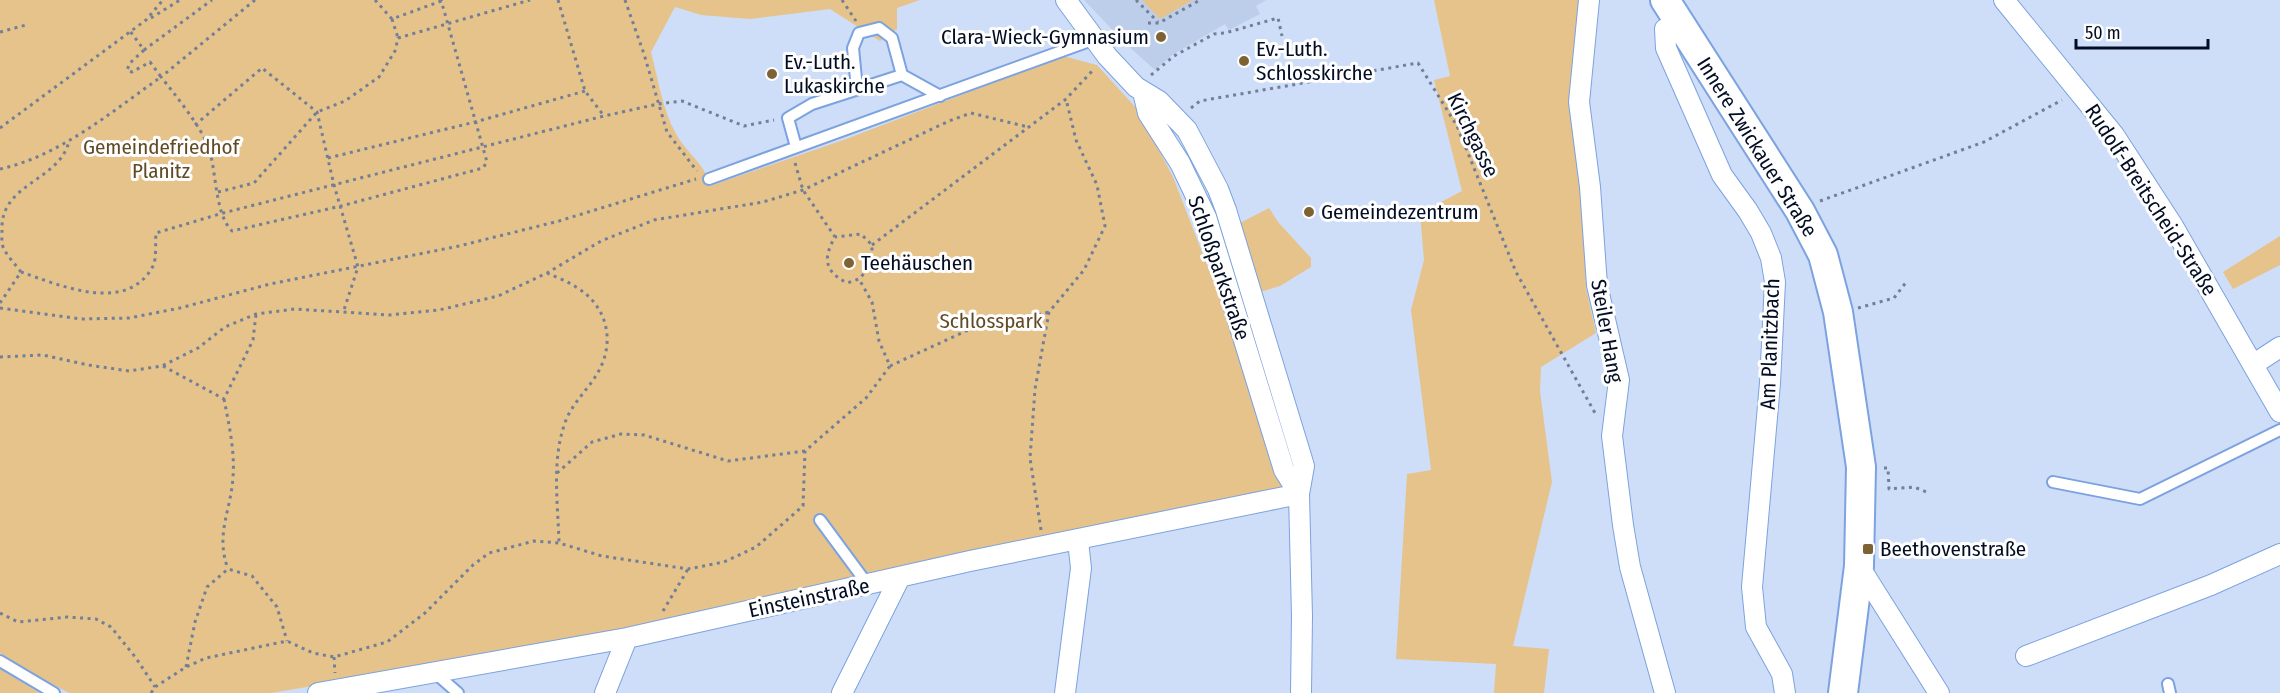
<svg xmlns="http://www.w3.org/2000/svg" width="2280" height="693" font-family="'Fira Sans Condensed',sans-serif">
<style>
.built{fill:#bdceeb}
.green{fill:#e5c38b}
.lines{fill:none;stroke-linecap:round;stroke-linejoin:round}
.service-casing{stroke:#7ca2df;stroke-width:14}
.minor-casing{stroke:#7ca2df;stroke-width:22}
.secondary-casing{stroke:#7ca2df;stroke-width:32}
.path{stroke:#727f97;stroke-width:3;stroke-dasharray:3 4.5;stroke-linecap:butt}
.service{stroke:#fff;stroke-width:10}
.minor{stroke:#fff;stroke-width:20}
.secondary{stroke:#fff;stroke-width:28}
.poi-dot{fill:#7d6234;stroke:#fefefe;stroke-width:2}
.labels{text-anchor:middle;stroke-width:6;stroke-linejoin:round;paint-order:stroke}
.poi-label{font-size:21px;fill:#020c22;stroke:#fefefe;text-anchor:start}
.street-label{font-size:21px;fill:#020c22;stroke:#fefefe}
.park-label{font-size:21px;fill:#614b24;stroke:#fefefe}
</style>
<rect width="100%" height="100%" fill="#cedef8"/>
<!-- built -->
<path class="built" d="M 1084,0 L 1266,0 L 1256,6 L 1260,14 L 1229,30 L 1225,24 L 1172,55 L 1155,70 L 1126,44 Z"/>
<!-- green -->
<path class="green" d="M 0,0 L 920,0 L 897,8 L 897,29 L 880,41 L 830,9 L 750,19 L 701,15 L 675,7 L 651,52 C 658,78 662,108 675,132 C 685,152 706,164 710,186 L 846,139 L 1063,56 L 1097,65 L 1138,110 L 1173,177 L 1243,358 L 1283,489 L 1034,538 L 629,628 L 313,686 L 271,693 L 69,693 L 26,670 L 0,653 Z
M 1142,0 L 1193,0 L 1160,19 Z
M 1434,0 L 1582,0 L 1578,100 L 1586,288 L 1596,333 L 1541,367 L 1540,391 L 1552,482 L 1513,646 L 1549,649 L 1544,693 L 1494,693 L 1496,664 L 1396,659 L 1407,474 L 1431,470 L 1411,310 L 1424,260 L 1420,213 L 1462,191 L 1434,80 L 1450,76 Z
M 1269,208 L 1278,222 L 1311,258 L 1311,267 L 1280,286 L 1260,292 L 1236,225 Z
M 2280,236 L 2280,265 L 2233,289 L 2223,272 Z
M 0,669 L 40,693 L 0,693 Z"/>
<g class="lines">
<!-- service casing -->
<g class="service-casing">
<path id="service" d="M 857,89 L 853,48 L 859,33 L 879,28 L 892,38 L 902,75
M 796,147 L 788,118 L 812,104 L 902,75 L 940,96
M 709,179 L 1095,39
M 2053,482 L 2140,499 L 2280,430
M 820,520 L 868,585
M 0,661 L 54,693
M 434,672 L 458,693
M 2168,684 L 2170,693"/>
</g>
<!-- minor casing -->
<g class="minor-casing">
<path id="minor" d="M 1066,0 L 1107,56 L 1136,87 L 1159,101 L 1187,130 L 1218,189 L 1226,210 L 1304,466 L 1299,494 L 1302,616 L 1301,693
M 1589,0 L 1579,102 L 1590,187 L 1597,285 L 1619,380 L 1612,436 L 1623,525 L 1630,567 L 1665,693
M 2004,0 L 2114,135 L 2173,226 L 2280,412
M 1678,21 L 1665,29 L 1666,48 L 1722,175 L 1748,211 L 1761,233 L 1771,258 L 1775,282 L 1770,383 L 1752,587 L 1756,627 L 1782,674 L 1785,693
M 1143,92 L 1148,113 L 1180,163 L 1206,217 L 1284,470 L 1299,494
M 2254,364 L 2280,347
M 1859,566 L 1939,693
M 2026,656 L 2211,585 L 2280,554
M 318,693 L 627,638 L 970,561 L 1299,494
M 605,693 L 627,638
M 842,693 L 899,579
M 1065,693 L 1081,568 L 1078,541"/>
</g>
<!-- secondary casing -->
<g class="secondary-casing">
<path id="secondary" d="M 1665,0 L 1800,211 L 1823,255 L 1838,312 L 1861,467 L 1859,566 L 1843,693"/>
</g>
<!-- path -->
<path class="path" d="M 255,0 L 161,77 C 174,93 201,127 208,146 C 217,170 214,213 232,231 L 341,206 L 483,168 L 487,162 L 441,0
M 375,0 L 392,19 L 444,0
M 558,0 L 585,91 L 604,116
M 625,0 L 644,54 L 667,132 L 697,171
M 842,0 L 856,21
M 1136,0 L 1158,22
M 151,18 L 180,0
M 392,19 L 398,38
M 1148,23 L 1159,23 L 1200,0
M 0,32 L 26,25
M 144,50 L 212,0
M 1151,75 L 1174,56 L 1214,34 L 1225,33 L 1278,18 L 1282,36
M 1191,108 L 1200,101 L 1418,63 L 1457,126 L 1516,272 L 1595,413
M 195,125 L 262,68 L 317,112 L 334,185 L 358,267 L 344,310
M 0,128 L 146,20 L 163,0
M 328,158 L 475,122 L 585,91
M 795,163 L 803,190 L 835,237 C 823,258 824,271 847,283 L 859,279 L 872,265 L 872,245 L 861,234 L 835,237
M 0,169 C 60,156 111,112 161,77 L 150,62 L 132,72 L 127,70 L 130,63 L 144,50 L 130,31
M 218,192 L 254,183 L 317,112 L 345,101 L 379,77 L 395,51 L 398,38 L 530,0
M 1820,201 L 1984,142 L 2062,100
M 872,245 L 1066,99 L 1094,69
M 21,272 C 15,264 8,257 4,249 C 1,244 2,236 2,230 C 0,183 60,181 69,141
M 547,273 C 556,277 567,281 576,287 C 608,306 616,343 597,374 C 588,389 573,403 566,420 C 551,459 558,502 559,543
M 0,303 L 21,272 C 59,285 127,315 153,266 C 157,258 155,242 156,233 L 223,213 L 604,116 L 658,104 L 682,101 L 744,126 L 774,120
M 0,308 L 81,319 L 129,318 L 180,308 L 270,284 L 459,246 L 559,221 L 696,179
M 1858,308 L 1894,298 L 1907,281
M 0,357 L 43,355 L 88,365 L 129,371 L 162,366 L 198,348 L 225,327 L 256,314 L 295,309 L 389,315 L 439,310 L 498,296 L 547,273 L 601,241 L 654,220 L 763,202 L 803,190 L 949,121 L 971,113 L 1028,127
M 163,366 L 224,399 L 253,340 L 256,314
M 890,366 L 966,331 L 1006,323 L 1049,312
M 224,399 C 229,425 235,451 233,477 C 231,511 215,534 228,569
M 1884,468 L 1888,468 L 1889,489 L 1914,487 L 1929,493
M 557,473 L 592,442 L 621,434 L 644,435 L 728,461 L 805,451
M 1041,530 L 1030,458 L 1035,389 L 1049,312 L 1084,270 L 1105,226 L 1097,185 L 1076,140 L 1066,99
M 663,611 L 688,569
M 0,613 L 18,622 L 67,617 L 96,619 L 111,627 L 136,658 L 155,687
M 334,657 L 335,673
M 186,667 L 195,622 L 207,587 L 228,569 L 252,576 L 277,607 L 287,641
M 151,693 L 155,687 L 186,667 L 206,658 L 287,641 L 313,653 L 334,657 L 387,642 L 425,613 L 473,565 L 489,553 L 534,541 L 559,543 L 602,556 L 688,569 L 724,562 L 756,547 L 803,506 L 805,451 L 866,398 L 890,366 L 879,341 L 872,302 L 859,279"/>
<!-- service -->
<use href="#service" class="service"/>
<!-- minor -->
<use href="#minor" class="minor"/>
<!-- secondary -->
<use href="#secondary" class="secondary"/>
</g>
<!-- markers -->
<g class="poi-dot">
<circle cx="1161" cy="37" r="6"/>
<circle cx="1244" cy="61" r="6"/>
<circle cx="772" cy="74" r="6"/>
<circle cx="1309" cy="212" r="6"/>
<circle cx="849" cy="263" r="6"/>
<rect x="1862" y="543" width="12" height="12" rx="3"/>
</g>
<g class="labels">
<!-- poi labels -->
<g class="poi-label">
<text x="1149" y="44" text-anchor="end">Clara-Wieck-Gymnasium</text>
<text x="1256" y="56">Ev.-Luth.<tspan x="1256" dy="24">Schlosskirche</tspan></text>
<text x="784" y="69">Ev.-Luth.<tspan x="784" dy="24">Lukaskirche</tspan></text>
<text x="1321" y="219">Gemeindezentrum</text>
<text x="861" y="270">Teehäuschen</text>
<text x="1880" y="556">Beethovenstraße</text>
</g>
<!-- street labels -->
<g class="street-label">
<text transform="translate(1473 135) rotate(64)" y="7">Kirchgasse</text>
<text transform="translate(1757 147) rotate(58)" y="7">Innere Zwickauer Straße</text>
<text transform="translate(2151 200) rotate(57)" y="7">Rudolf-Breitscheid-Straße</text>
<text transform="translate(1219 268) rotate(71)" y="7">Schloßparkstraße</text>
<text transform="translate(1607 331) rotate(80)" y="7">Steiler Hang</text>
<text transform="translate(1770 344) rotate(-88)" y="7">Am Planitzbach</text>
<text transform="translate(809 598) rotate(-12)" y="7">Einsteinstraße</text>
</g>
<!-- park labels -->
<g class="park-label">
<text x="161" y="154">Gemeindefriedhof<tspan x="161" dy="24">Planitz</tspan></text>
<text x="991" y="328">Schlosspark</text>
</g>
</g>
<!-- scale -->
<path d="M2076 39v9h132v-9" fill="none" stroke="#020c22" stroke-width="3"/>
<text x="2085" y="39" font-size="18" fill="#020c22" stroke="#fefefe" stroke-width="4.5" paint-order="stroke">50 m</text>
</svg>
